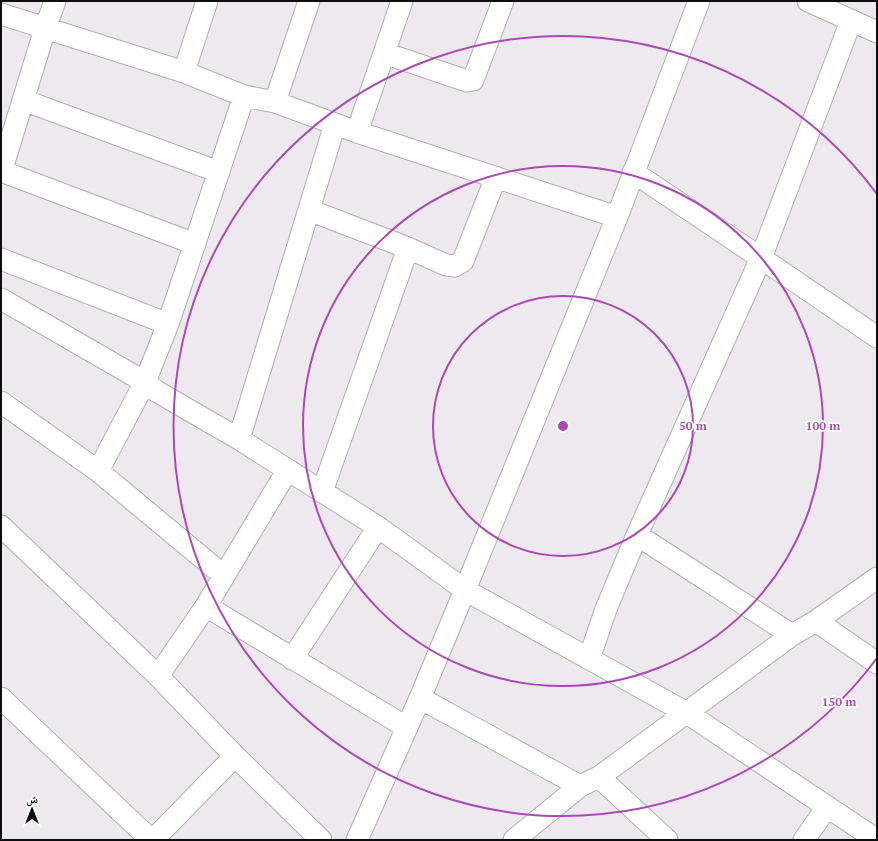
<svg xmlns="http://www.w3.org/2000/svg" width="878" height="841" font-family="'PT Serif','Noto Naskh Arabic',serif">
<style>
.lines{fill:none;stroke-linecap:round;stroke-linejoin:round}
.minor-casing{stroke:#b2adb4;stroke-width:23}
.minor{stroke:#fff;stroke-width:21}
.ring{fill:none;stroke:#aa4ab2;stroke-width:2}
.centre{fill:#aa4ab2;stroke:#fff;stroke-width:2}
.ring-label{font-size:12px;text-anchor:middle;font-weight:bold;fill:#aa4ab2;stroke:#fff;stroke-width:3.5;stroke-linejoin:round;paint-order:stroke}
</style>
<rect width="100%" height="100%" fill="#eee9ef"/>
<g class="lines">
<!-- minor casing -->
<g class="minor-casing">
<path id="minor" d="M 808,1 L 877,32
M 1,14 L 184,72 L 244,96 L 275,102 L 357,132 L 617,217
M 384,53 L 467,81 L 473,80 L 503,1
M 184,72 L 207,1
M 23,100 L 219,172
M 275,102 L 309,1
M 357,132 L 402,1
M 1,171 L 195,244
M 1,172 L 45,29 L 55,1
M 633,172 L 761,258 L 851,21
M 309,210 L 408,248
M 1,259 L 168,324
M 1,299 L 145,382 L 156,391 L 239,439 L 378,527 L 465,590 L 687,713 L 877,840
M 1,402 L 98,471 L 223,575
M 239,439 L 335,124
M 98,471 L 145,382 L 168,324 L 244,96
M 322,492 L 408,248 L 446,265 L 455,266 L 463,261 L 496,177
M 1,526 L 158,676 L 235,756 L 321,840
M 637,535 L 761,258 L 877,337
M 206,606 L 406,727
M 816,621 L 877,663
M 292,659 L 378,527
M 589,659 L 606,609 L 637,535 L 792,635
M 158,676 L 206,606 L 287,471
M 1,698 L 151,840
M 420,698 L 580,786
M 599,777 L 667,840
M 153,840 L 235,756
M 357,840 L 420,698 L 465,590 L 617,217 L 699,1
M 514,840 L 580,786 L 599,777 L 792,635 L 816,621 L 877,578
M 804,840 L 827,807"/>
</g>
<!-- minor -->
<use href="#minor" class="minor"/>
</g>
<!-- distance rings -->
<g class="ring">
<circle cx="563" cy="426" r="130"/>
<circle cx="563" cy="426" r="260"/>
<path d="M877 658A390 390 0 1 1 877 194"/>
</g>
<circle cx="563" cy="426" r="6" class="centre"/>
<g class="ring-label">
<text x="693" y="430">50 m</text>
<text x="823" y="430">100 m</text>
<text x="839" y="706">150 m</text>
</g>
<!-- border -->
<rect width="878" height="841" fill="none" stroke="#0d0c0e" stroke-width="4"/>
<!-- north arrow -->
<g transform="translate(32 809)" stroke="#ffffff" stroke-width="3" paint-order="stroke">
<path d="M0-3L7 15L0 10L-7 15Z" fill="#0d0c0e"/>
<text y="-6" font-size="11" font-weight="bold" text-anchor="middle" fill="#0d0c0e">ش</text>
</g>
</svg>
